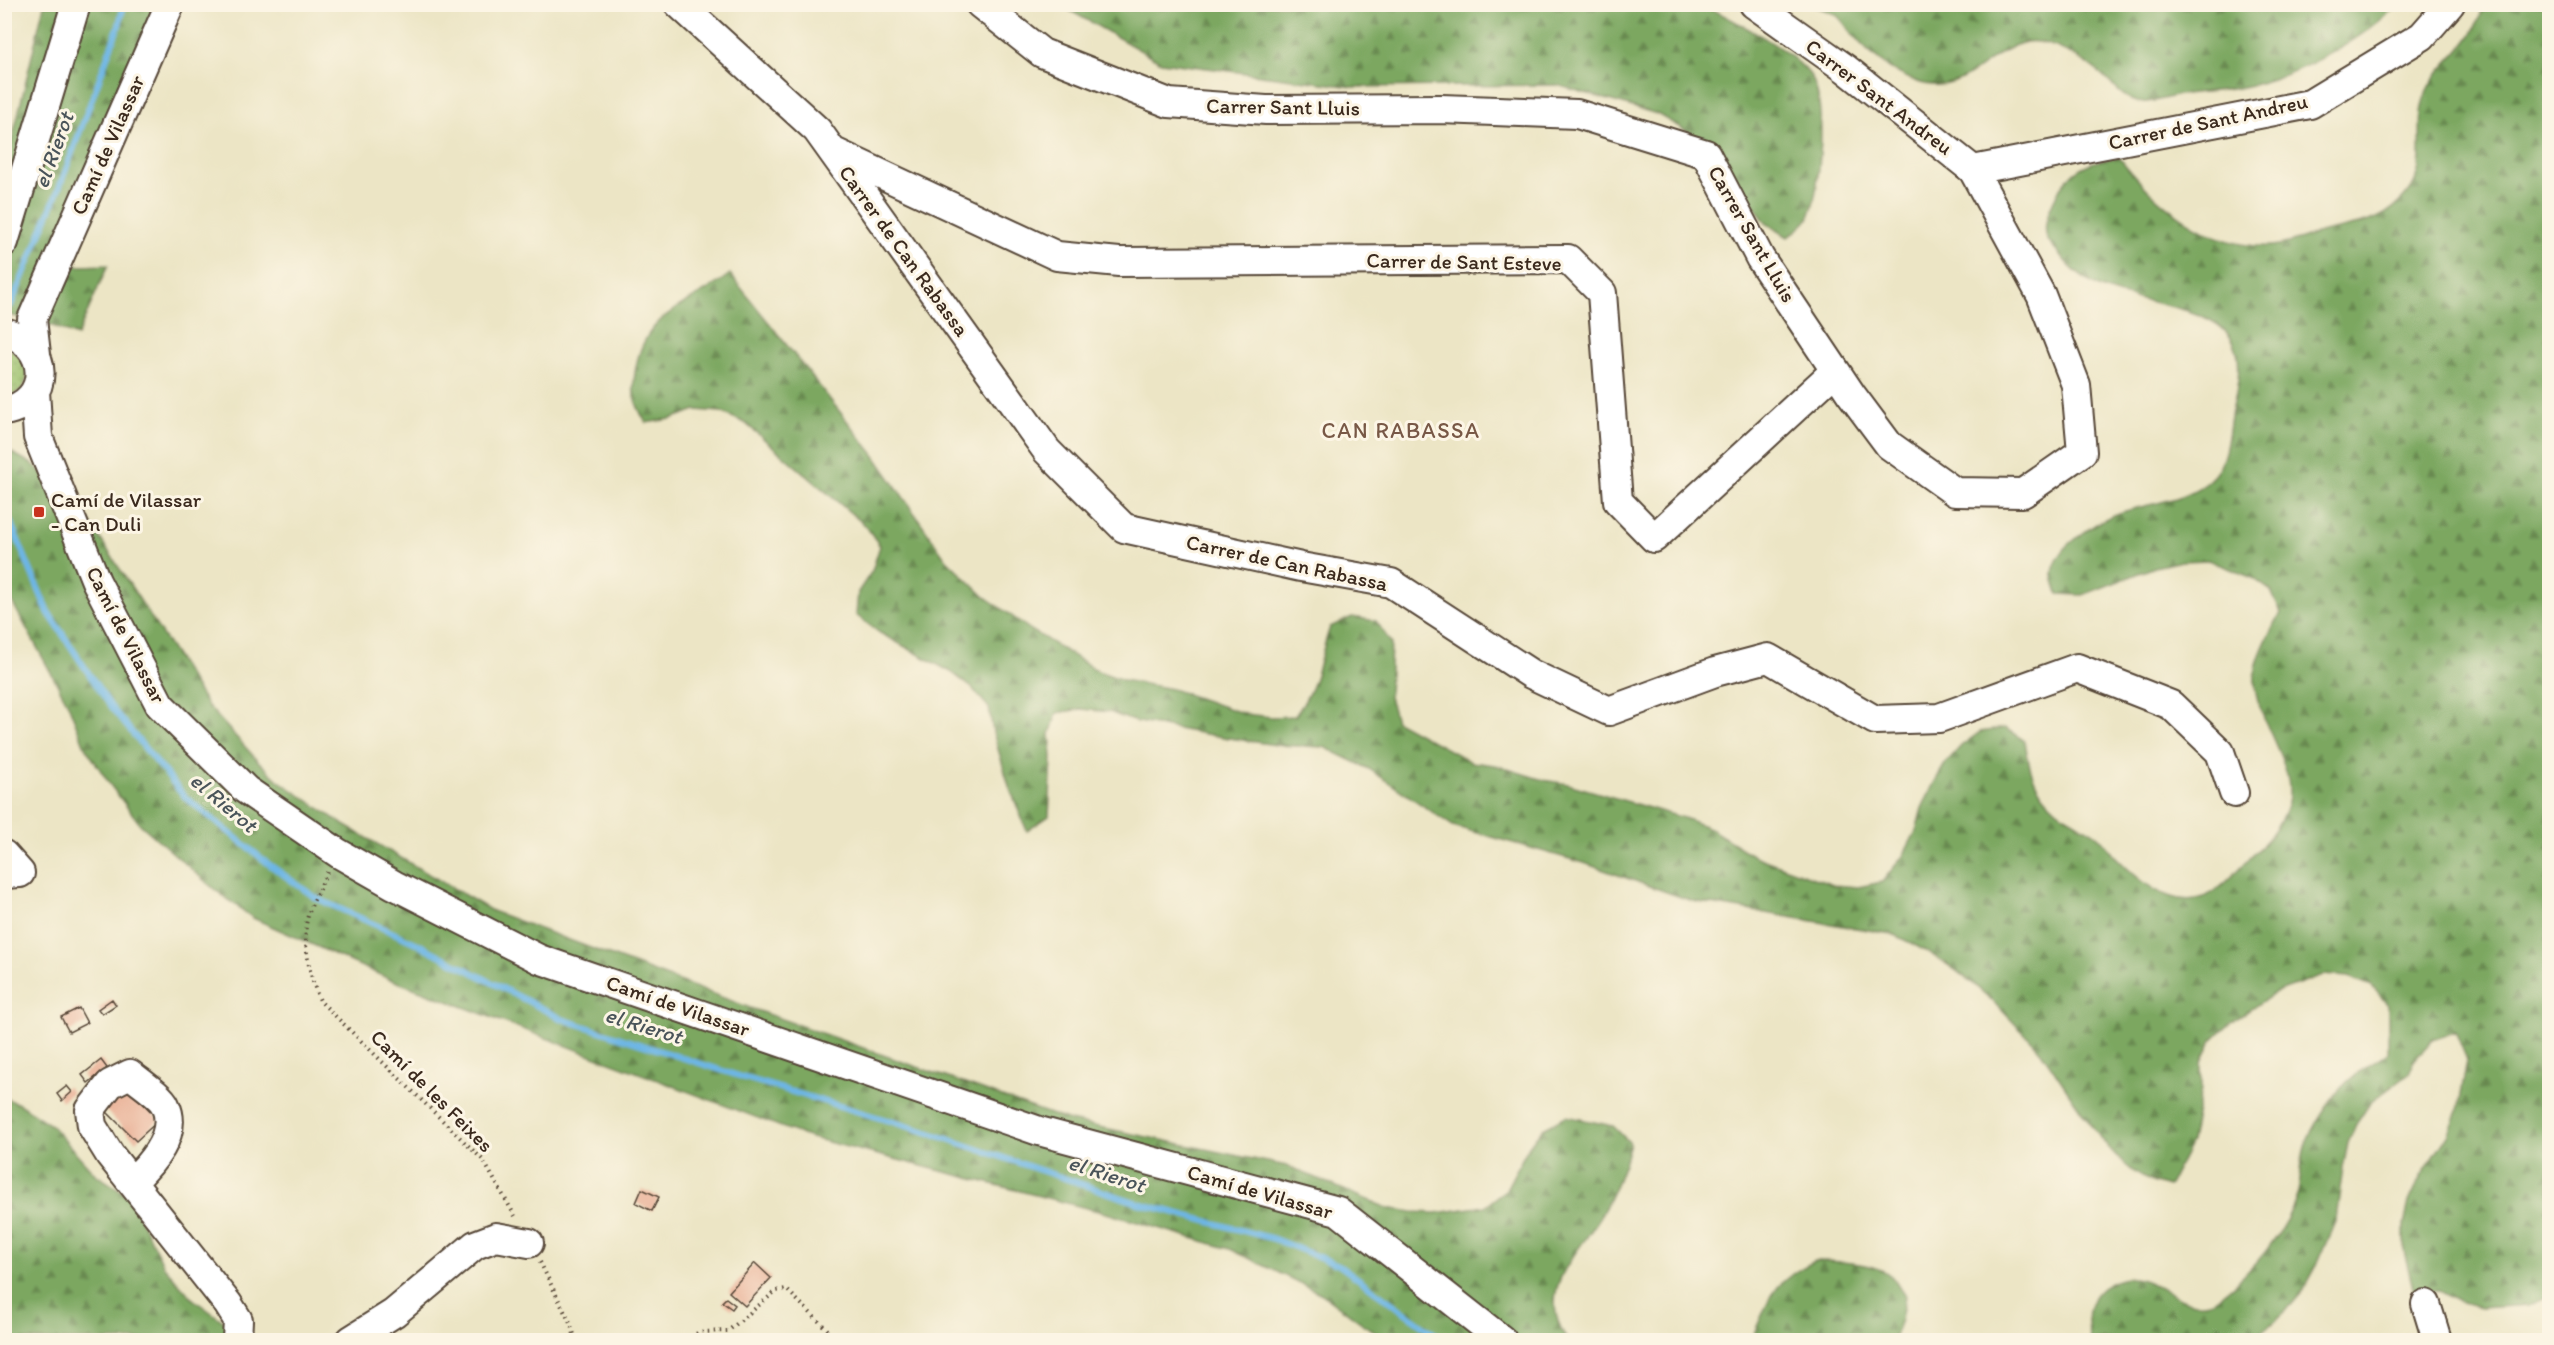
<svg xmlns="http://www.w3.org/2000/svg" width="2554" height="1345" font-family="Itim,sans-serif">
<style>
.forest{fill:url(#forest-firs);stroke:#5c683f;stroke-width:1.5}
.park{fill:url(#park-dots);stroke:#6b7645;stroke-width:1.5}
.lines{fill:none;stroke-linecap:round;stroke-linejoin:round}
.stream{stroke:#6db6e5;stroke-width:6}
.building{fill:#e8ac91}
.minor-casing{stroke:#564637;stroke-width:32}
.path{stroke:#564637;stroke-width:4;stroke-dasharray:1.5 4.5;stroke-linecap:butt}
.minor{stroke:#fff;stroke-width:28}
.poi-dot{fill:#c8321e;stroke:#fcf5e5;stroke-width:2}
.labels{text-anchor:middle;stroke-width:6;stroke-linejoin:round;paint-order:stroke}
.street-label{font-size:21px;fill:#3b2a1e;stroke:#fcf5e5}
.poi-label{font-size:21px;fill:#3b2a1e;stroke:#fcf5e5;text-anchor:start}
.water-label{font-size:22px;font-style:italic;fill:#4a545a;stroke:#fcf5e5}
.neighbourhood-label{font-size:22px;letter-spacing:1.5px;fill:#785846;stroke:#fcf5e5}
</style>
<defs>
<pattern id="forest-firs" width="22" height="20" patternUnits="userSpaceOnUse" patternTransform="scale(1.5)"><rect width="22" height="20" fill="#7ca760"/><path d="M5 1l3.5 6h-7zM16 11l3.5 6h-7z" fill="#67884f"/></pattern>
<pattern id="park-dots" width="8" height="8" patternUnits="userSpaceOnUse" patternTransform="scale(1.5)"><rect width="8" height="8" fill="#9bc16c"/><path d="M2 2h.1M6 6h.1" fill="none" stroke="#809d58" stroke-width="1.8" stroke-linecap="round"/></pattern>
</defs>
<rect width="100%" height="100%" fill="#fcf5e5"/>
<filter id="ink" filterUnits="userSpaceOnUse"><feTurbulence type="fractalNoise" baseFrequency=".0167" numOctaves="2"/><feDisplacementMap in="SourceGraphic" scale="12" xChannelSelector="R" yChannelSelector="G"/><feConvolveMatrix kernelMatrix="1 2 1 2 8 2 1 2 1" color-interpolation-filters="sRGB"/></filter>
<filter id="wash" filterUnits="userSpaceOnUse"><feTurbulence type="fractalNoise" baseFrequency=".008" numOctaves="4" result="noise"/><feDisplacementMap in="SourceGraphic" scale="24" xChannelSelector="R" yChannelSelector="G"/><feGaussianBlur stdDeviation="1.35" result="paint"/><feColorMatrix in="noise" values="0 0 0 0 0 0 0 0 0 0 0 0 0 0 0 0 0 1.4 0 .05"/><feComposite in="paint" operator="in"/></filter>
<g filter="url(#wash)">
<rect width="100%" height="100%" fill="#ece5c5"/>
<!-- forest -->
<path class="forest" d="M 44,5 L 159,5 L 44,267 L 108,265 L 77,336 L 53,326 L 5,314 L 5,169 Z
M 1060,5 L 1704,5 C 1734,21 1790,48 1810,75 C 1828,100 1821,192 1808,219 C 1804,226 1794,232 1788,237 L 1766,223 L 1714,147 L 1657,114 L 1557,85 L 1353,87 L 1161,62 Z
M 1811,5 L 2397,4 L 2397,5 C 2358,44 2293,78 2238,88 C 2220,91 2202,92 2184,94 C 2173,96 2148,104 2140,102 C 2122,99 2113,84 2100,73 C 2084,60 2048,38 2026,42 C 1985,51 1964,100 1915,81 C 1892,72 1870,55 1854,36 C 1848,30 1843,20 1836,15 C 1829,11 1819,8 1811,5 Z
M 2484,5 L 2549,5 L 2550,1011 L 2546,1027 L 2550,1052 L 2549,1295 L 2529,1305 L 2481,1308 L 2459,1302 L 2439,1291 L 2414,1292 L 2404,1251 L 2404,1225 L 2409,1202 L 2420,1178 L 2448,1135 L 2458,1111 L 2467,1060 L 2455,1031 L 2433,1040 L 2417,1056 L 2409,1073 L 2370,1103 L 2357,1123 L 2348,1143 L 2343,1168 L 2336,1219 L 2316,1267 L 2303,1291 L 2287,1310 L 2253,1340 L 2091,1340 C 2086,1325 2087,1311 2094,1297 C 2099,1289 2103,1287 2111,1283 C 2153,1260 2183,1324 2220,1296 C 2253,1271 2286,1232 2298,1192 C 2302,1174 2300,1155 2308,1138 C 2318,1118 2330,1098 2347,1082 C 2358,1071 2375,1062 2388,1053 L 2388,1005 L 2372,986 L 2348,977 L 2323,975 L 2276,992 L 2229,1024 L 2212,1040 L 2201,1064 L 2201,1089 L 2191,1142 L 2168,1187 C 2161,1185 2153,1183 2146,1179 C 2107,1161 2068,1088 2042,1053 C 2035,1043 2025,1034 2017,1026 C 1977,983 1945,958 1892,934 L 1692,901 L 1584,863 L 1453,826 L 1369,769 L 1324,747 L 1276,745 L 1222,737 L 1133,721 L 1109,712 L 1081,709 L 1057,713 L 1050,734 L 1052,757 L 1049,816 L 1027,831 L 1009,786 L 993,732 L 989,708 L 972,688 L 951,672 L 880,633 L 856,615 L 858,592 L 872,571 L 880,546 L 866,526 L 745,423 L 721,412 L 696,410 L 671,419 L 646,423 C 633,400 631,394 636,367 C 646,310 690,306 730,274 L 875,456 L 946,559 L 984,596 L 1031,630 L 1098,671 L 1123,680 L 1172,689 L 1245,714 L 1271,717 L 1295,716 C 1318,685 1318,662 1330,627 L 1352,617 L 1376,621 L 1391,643 L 1389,697 L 1396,721 L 1471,762 L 1495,765 L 1543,780 L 1568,784 L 1687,819 L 1709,828 L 1754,856 L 1775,864 L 1833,885 L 1858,887 L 1882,882 L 1903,856 L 1916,831 L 1922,808 L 1934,783 L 1945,764 L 1961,746 L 1980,732 L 2005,728 L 2025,741 C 2030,776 2037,797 2067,817 C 2077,823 2089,829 2098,836 C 2105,842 2109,851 2116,857 C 2137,879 2168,907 2201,898 C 2218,893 2232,876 2244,864 C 2262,847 2281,827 2288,802 C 2297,764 2251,716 2255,676 C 2257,654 2270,633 2281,613 L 2271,591 L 2253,578 L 2208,560 L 2181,561 L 2155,567 L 2083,595 L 2058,594 C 2057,588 2052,578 2053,572 C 2055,561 2064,548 2072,542 C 2085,531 2098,521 2114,515 C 2146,502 2190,503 2214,475 C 2228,458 2228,431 2232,410 C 2237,390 2243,363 2234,343 C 2215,304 2140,305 2103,289 C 2086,281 2069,268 2058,252 C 2054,248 2049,243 2047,238 C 2041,222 2055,196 2064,183 C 2078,164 2096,161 2119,157 C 2153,202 2211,250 2271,246 C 2289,245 2306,236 2324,232 C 2360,223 2383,224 2408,193 C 2430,165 2413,128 2425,96 C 2434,72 2455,58 2469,38 C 2476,28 2480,16 2484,5 Z
M 4,448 L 34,465 L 87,518 L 208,706 L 258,761 L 278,780 L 341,823 L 492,911 L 753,1009 L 1070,1121 L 1287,1166 L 1387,1208 L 1413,1212 L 1436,1213 L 1485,1206 L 1505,1191 L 1529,1146 L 1543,1128 L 1566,1116 L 1613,1126 L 1630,1143 C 1623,1171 1613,1195 1598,1220 C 1574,1260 1535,1289 1567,1340 L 1385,1340 L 1322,1294 L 1230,1249 L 1106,1213 L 808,1137 L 387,978 L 253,918 L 214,889 L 140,824 L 111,786 L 85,747 L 68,704 L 5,589 Z
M 5,1098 L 19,1104 L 51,1125 L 95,1174 L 128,1195 L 165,1268 L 193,1299 L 249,1340 L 5,1340 Z
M 1815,1261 C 1836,1261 1875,1262 1891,1276 C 1896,1281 1900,1290 1905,1296 L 1901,1320 L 1893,1340 L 1751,1340 C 1770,1299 1771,1282 1815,1261 Z"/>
<!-- park -->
<path class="park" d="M 4,347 C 20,352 35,373 21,389 C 17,393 9,396 4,399 Z"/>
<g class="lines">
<!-- stream -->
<path class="stream" d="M 11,305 L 58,191 L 119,25 L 124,4
M 4,507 L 48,612 L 111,707 L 185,797 L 270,865 L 316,898 L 418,944 L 562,1019 L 742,1077 L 930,1133 L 1138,1203 L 1274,1239 L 1339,1265 L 1443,1340"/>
</g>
<g id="blocks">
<!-- building -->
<path class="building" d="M 112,999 L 116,1005 L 102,1014 L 98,1009 Z
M 79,1008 L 87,1023 L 69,1032 L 61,1017 Z
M 101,1060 L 107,1068 L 88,1083 L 82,1075 Z
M 67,1086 L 72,1092 L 62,1101 L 57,1094 Z
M 126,1086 L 159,1120 L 136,1141 L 103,1108 Z
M 642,1189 L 659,1197 L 652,1211 L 636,1203 Z
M 755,1263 L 771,1278 L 745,1306 L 729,1292 Z
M 726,1298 L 735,1305 L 732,1309 L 722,1302 Z"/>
</g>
</g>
<g filter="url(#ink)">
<use href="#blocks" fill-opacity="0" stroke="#564637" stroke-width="1.5"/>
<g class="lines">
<!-- minor casing -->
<g class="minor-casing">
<path id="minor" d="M 679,4 L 817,130 L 1047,451 L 1124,528 L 1301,567 L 1391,583 L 1531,674 L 1609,711 L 1715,672 L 1768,658 L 1875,720 L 1939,718 L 2077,668 L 2171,705 L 2220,752 L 2234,793
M 980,4 L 1042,53 L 1169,103 L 1266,110 L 1441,109 L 1577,114 L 1706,154 L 1760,258 L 1851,394 L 1889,445 L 1955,492 L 2023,493 L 2082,452 L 2076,385 L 2041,295 L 1973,170 L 1846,69 L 1754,4
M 834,152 L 1057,256 L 1119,262 L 1568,259 L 1602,293 L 1618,501 L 1654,538 L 1835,371
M 1973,170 L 2310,104 L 2422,36 L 2450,4
M 4,242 L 76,4
M 4,332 C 51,343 52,403 4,411
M 36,354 L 32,319 L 170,4
M 35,391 L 38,437 L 96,581 L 160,705 L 246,790 L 338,853 L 394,885 L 539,959 L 1039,1131 L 1338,1211 L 1502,1340
M 4,855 L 20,873 L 4,874
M 132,1182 C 151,1164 179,1134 165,1105 C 161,1096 138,1081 130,1074 L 110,1084 L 90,1110 L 92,1126 L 110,1155 L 228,1304 L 238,1320 L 237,1340
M 2426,1304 L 2437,1340
M 351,1340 L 394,1313 L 475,1245 L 496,1237 L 529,1243"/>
</g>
<!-- path -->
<path class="path" d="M 327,872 C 321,887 310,904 307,920 C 302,940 311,985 321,1002 L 483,1160 L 515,1216
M 540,1262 L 570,1323 L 576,1340
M 686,1340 L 699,1332 L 728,1331 L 776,1291 L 786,1289 L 838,1340"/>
<!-- minor -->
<use href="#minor" class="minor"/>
</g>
</g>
<!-- markers -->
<rect class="poi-dot" x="33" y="506" width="12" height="12" rx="3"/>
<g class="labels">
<!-- street labels -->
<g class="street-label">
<text transform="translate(1879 97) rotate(37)" y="7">Carrer Sant Andreu</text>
<text transform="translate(1283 107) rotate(1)" y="7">Carrer Sant Lluis</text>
<text transform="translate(2208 122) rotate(-12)" y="7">Carrer de Sant Andreu</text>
<text transform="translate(108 145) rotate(-66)" y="7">Camí de Vilassar</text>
<text transform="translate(1752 234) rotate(60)" y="7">Carrer Sant Lluis</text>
<text transform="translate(904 251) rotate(54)" y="7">Carrer de Can Rabassa</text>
<text transform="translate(1464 262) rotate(1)" y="7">Carrer de Sant Esteve</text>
<text transform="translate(1287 563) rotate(12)" y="7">Carrer de Can Rabassa</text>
<text transform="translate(126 635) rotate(63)" y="7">Camí de Vilassar</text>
<text transform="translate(678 1006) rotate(19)" y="7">Camí de Vilassar</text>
<text transform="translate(432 1091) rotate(45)" y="7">Camí de les Feixes</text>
<text transform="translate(1260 1192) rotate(16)" y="7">Camí de Vilassar</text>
</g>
<!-- poi labels -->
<g class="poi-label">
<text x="51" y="507">Camí de Vilassar<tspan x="51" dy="24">- Can Duli</tspan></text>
</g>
<!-- water labels -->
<g class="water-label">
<text transform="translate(53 150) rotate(-70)" y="8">el Rierot</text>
<text transform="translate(224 802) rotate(40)" y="8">el Rierot</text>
<text transform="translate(644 1025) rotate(17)" y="8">el Rierot</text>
<text transform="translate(1107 1173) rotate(18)" y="8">el Rierot</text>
</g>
<!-- neighbourhood labels -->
<g class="neighbourhood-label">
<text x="1401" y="438">CAN RABASSA</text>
</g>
</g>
<!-- margin -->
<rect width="2554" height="1345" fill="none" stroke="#fcf5e5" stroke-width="24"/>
</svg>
